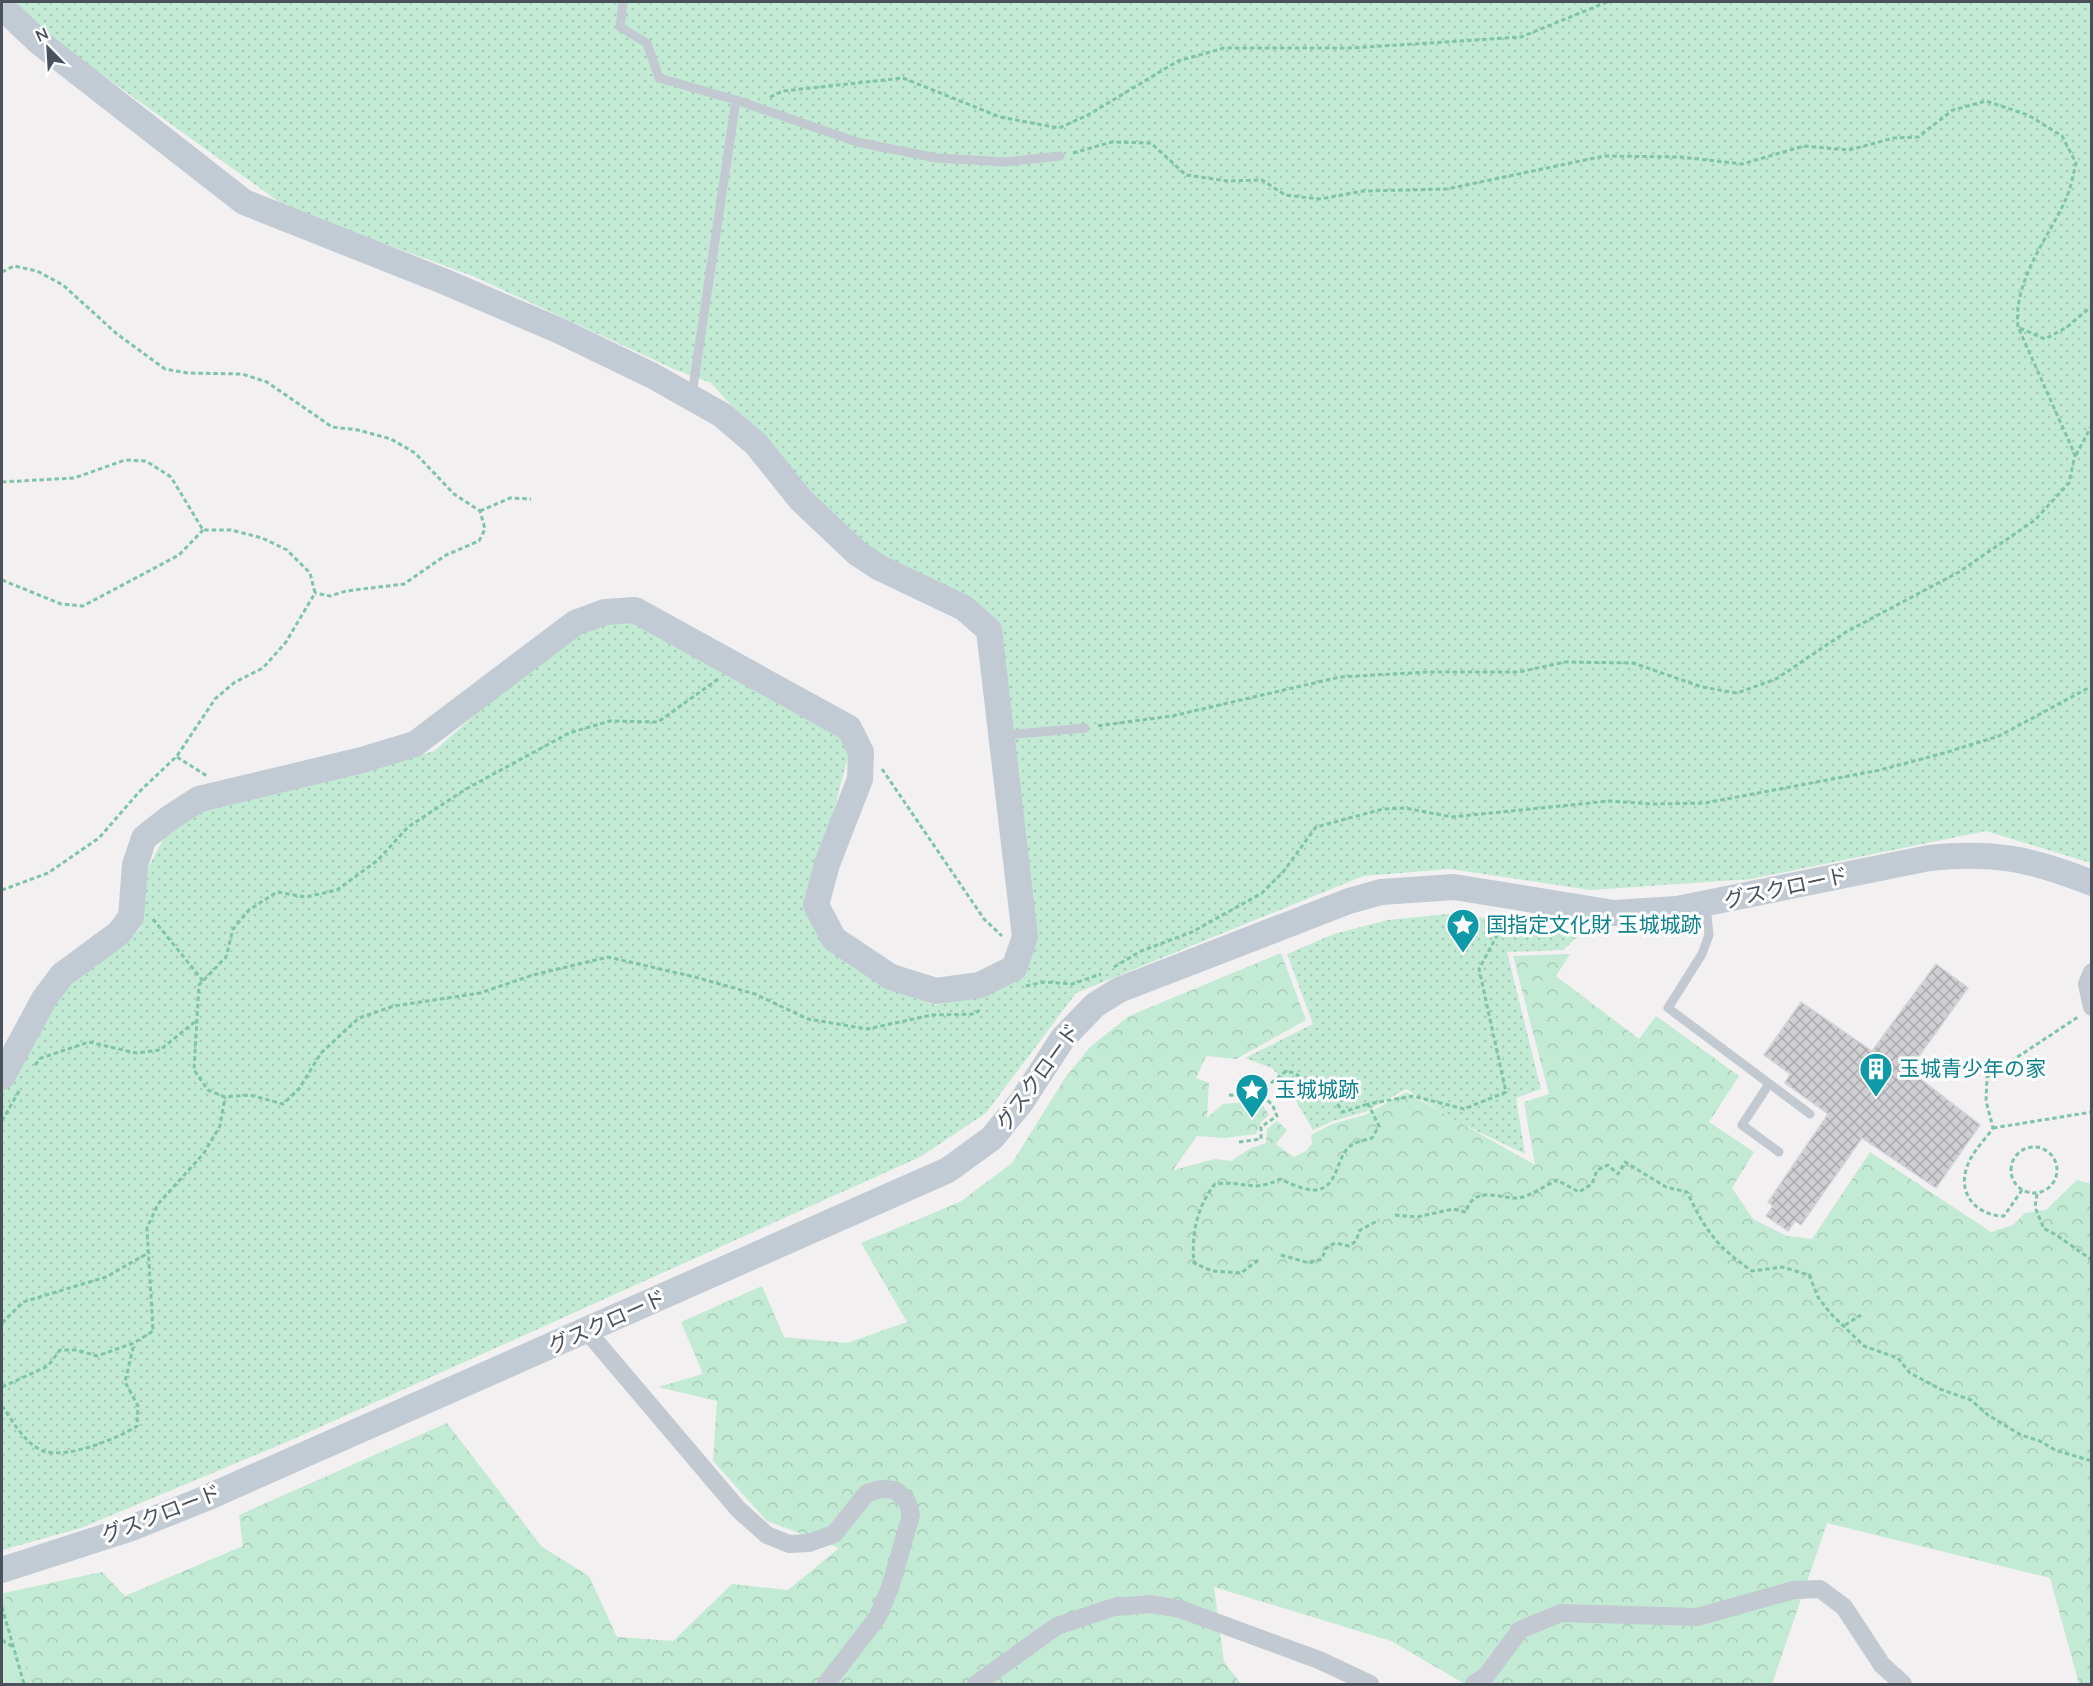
<svg xmlns="http://www.w3.org/2000/svg" width="2093" height="1686" font-family="'Nunito Sans','Noto Sans JP',sans-serif">
<style>
.grass{fill:url(#grass-dots)}
.forest{fill:url(#forest-crowns)}
.green{fill:#c3ead5}
.building{fill:url(#building-cross-hatch);stroke:#d4d5da;stroke-width:1.5}
.lines{fill:none;stroke-linecap:round;stroke-linejoin:round}
.path{stroke:#7fc4a7;stroke-width:3;stroke-dasharray:4.5 3;stroke-linecap:butt}
.lane{stroke:#c2c9d0;stroke-width:9}
.street{stroke:#c2c9d0;stroke-width:18}
.secondary{stroke:#c2cad4;stroke-width:26}
.labels{text-anchor:middle;stroke-width:6;stroke-linejoin:round;paint-order:stroke}
.street-label{font-size:21px;fill:#4a515b;stroke:#fff}
.culture-label{font-size:21px;fill:#0d838f;stroke:#fff;text-anchor:start}
</style>
<defs>
<pattern id="grass-dots" width="8" height="8" patternUnits="userSpaceOnUse" patternTransform="scale(1.5)"><rect width="8" height="8" fill="#c3ead5"/><path d="M2 2h.1M6 6h.1" fill="none" stroke="#a9cab9" stroke-width="1.8" stroke-linecap="round"/></pattern>
<pattern id="forest-crowns" width="20" height="18" patternUnits="userSpaceOnUse" patternTransform="scale(1.5)"><rect width="20" height="18" fill="#c3ead5"/><path d="M2 6a3 3 0 1 1 6 0M12 15a3 3 0 1 1 6 0" fill="none" stroke="#a9cab9"/></pattern>
<pattern id="building-cross-hatch" width="8" height="8" patternUnits="userSpaceOnUse" patternTransform="scale(1.5)"><rect width="8" height="8" fill="#ceced3"/><path d="M0 0l8 8M0 8l8-8" fill="none" stroke="#a9aaae"/></pattern>
</defs>
<rect width="100%" height="100%" fill="#f2f0f0"/>
<!-- grass -->
<path class="grass" d="M 9,2 L 2091,2 L 2091,863 L 1986,831 L 1751,879 L 1591,890 L 1450,869 L 1363,876 L 1076,993 L 986,1113 L 920,1157 L 289,1441 L 81,1528 L 2,1550 L 2,1091 L 61,984 L 140,929 L 147,870 L 168,830 L 215,805 L 349,776 L 434,751 L 542,656 L 609,619 L 649,627 L 832,723 L 849,753 L 829,829 L 807,890 L 889,989 L 935,1005 L 983,996 L 1034,932 L 1002,633 L 983,609 L 851,537 L 711,383 L 676,370 L 473,276 L 289,209 L 94,69 Z
M 1457,913 L 1579,935 L 1563,950 L 1507,952 L 1541,1089 L 1516,1098 L 1525,1154 L 1454,1120 L 1406,1089 L 1365,1112 L 1333,1121 L 1313,1130 L 1285,1082 L 1272,1068 L 1245,1058 L 1313,1024 L 1287,954 L 1334,934 L 1388,920 Z"/>
<!-- forest -->
<path class="forest" d="M 1281,953 L 1306,1020 L 1236,1059 L 1206,1056 L 1196,1078 L 1209,1083 L 1207,1118 L 1223,1104 L 1260,1101 L 1269,1115 L 1261,1122 L 1256,1134 L 1225,1138 L 1197,1136 L 1173,1170 L 1215,1159 L 1231,1161 L 1251,1148 L 1266,1143 L 1267,1129 L 1277,1121 L 1287,1130 L 1276,1144 L 1294,1157 L 1306,1151 L 1312,1144 L 1311,1135 L 1332,1124 L 1365,1115 L 1406,1092 L 1535,1165 L 1524,1102 L 1549,1094 L 1513,956 L 1570,954 L 1556,976 L 1639,1039 L 1656,1016 L 1739,1076 L 1709,1122 L 1754,1152 L 1732,1188 L 1753,1219 L 1787,1236 L 1812,1239 L 1870,1152 L 1991,1232 L 2013,1225 L 2025,1213 L 2046,1210 L 2077,1180 L 2091,1184 L 2091,1684 L 2079,1684 L 2050,1578 L 1827,1523 L 1772,1684 L 1465,1684 L 1391,1641 L 1214,1587 L 1224,1662 L 1241,1684 L 29,1684 L 23,1651 L 4,1593 L 102,1572 L 125,1596 L 243,1546 L 239,1515 L 447,1423 L 542,1547 L 589,1576 L 617,1637 L 673,1641 L 732,1584 L 788,1590 L 839,1548 L 767,1521 L 713,1461 L 717,1401 L 658,1387 L 703,1374 L 681,1322 L 762,1286 L 784,1337 L 847,1343 L 907,1322 L 861,1243 L 960,1202 L 1012,1163 L 1065,1078 L 1090,1047 L 1129,1016 Z"/>
<!-- green -->
<path class="green" d="M 4,1593 L 23,1651 L 29,1684 L 2,1684 L 2,1594 Z"/>
<!-- building -->
<path class="building" d="M 1936,964 L 1968,988 L 1909,1070 L 1980,1125 L 1936,1188 L 1862,1138 L 1801,1225 L 1795,1221 L 1788,1231 L 1766,1216 L 1773,1206 L 1768,1202 L 1828,1114 L 1785,1083 L 1790,1074 L 1764,1055 L 1801,1002 L 1872,1051 Z"/>
<g class="lines">
<!-- path -->
<path class="path" d="M 770,97 L 783,91 L 903,78 L 1000,117 L 1059,128 L 1088,115 L 1178,61 L 1224,48 L 1352,48 L 1521,37 L 1607,2
M 1073,153 L 1112,142 L 1151,143 L 1186,175 L 1227,181 L 1262,180 L 1285,195 L 1320,199 L 1363,191 L 1447,189 L 1604,156 L 1681,157 L 1742,164 L 1804,146 L 1849,150 L 1894,138 L 1918,137 L 1953,110 L 1986,101 L 2028,115 L 2062,136 L 2076,163 C 2073,175 2071,188 2066,199 C 2047,240 2013,281 2018,327 L 2075,455 L 2069,483 L 2035,520 L 1959,572 L 1846,632 L 1776,679 L 1737,693 L 1702,687 L 1633,663 L 1565,662 L 1519,672 L 1428,672 L 1340,677 L 1172,716 L 1096,726
M 2,272 L 14,266 L 37,271 L 63,285 L 117,334 L 165,369 L 188,373 L 242,374 L 267,382 L 332,427 L 358,430 L 391,439 L 415,453 L 454,494 L 480,511 L 485,529 L 479,541 L 446,555 L 404,584 L 346,591 L 330,596 L 315,593
M 2020,328 L 2045,339 L 2067,327 L 2092,306
M 2076,455 L 2092,425
M 2,482 L 74,478 L 125,460 L 146,461 L 171,477 L 203,530 L 231,530 L 262,538 L 287,550 L 310,573 L 315,593 L 286,642 L 263,668 L 235,682 L 215,699 L 177,756 L 139,792 L 99,838 L 48,873 L 2,890
M 480,511 L 510,498 L 531,499
M 2,580 L 61,604 L 83,606 L 179,555 L 203,530
M 718,679 L 658,722 L 610,721 L 569,733 L 466,789 L 408,827 L 378,860 L 337,890 L 306,897 L 277,892 L 249,910 L 233,929 L 226,957 L 199,985 L 194,1070 L 208,1090 L 225,1097 L 250,1095 L 283,1104 L 299,1089 L 321,1053 L 359,1018 L 394,1006 L 480,993 L 533,975 L 608,957 L 695,977 L 755,994 L 808,1019 L 867,1029 L 932,1015 L 975,1014 L 982,1008
M 177,757 L 207,776
M 882,769 L 984,919 L 1002,936
M 153,919 L 203,981
M 1114,967 L 1141,951 L 1192,932 L 1262,893 L 1283,872 L 1316,827 L 1383,809 L 1405,808 L 1452,817 L 1609,801 L 1653,804 L 1705,803 L 1880,770 L 1944,753 L 1999,736 L 2092,686
M 1026,986 L 1044,982 L 1072,984 L 1101,974
M 35,1065 L 41,1058 L 89,1042 L 136,1053 L 160,1050 L 197,1020
M 1229,1095 L 1247,1096 L 1260,1092
M 2,1121 L 19,1091
M 1993,1128 L 2092,1112
M 1239,1142 L 1261,1139 L 1261,1127 L 1277,1116 L 1273,1106 L 1260,1092 L 1286,1071 L 1295,1073 L 1316,1092 L 1334,1099 L 1343,1112 L 1368,1104
M2011 1170a23 23 0 1 1 46 0a23 23 0 1 1-46 0Z
M 2022,1190 L 2004,1216 C 1977,1216 1957,1194 1967,1167 C 1971,1153 1985,1140 1993,1128 L 1986,1101 L 1987,1077 L 2078,1017
M 2037,1194 L 2035,1207 L 2044,1229 C 2050,1229 2084,1255 2092,1260
M 1395,1215 L 1417,1217 L 1453,1209 L 1466,1212 C 1474,1184 1500,1199 1518,1198 C 1529,1197 1546,1185 1557,1180 L 1579,1192 L 1592,1184 L 1597,1170 L 1608,1165 L 1618,1174 L 1625,1162 L 1666,1187 L 1687,1192 C 1705,1230 1717,1247 1752,1271 L 1782,1267 L 1809,1275 L 1818,1297 L 1830,1313 L 1864,1346 L 1898,1358 L 1910,1373 L 1940,1389 L 1971,1400 L 1988,1415 L 2021,1435 L 2040,1441 L 2055,1450 L 2092,1461
M 1281,1255 L 1309,1263 L 1322,1259 L 1326,1248 L 1335,1243 L 1349,1246 L 1356,1241 L 1360,1230 L 1379,1220
M 1258,1260 L 1241,1273 L 1212,1271 L 1194,1263 C 1191,1235 1197,1206 1215,1184 C 1241,1180 1254,1193 1280,1179 C 1289,1183 1306,1191 1316,1190 C 1340,1187 1335,1154 1353,1144 C 1358,1141 1366,1140 1372,1138 L 1379,1126 L 1368,1104 L 1413,1096 L 1464,1109 L 1506,1092 L 1479,969 L 1507,917
M 2,1323 L 23,1302 L 106,1277 L 150,1252
M 1845,1325 L 1861,1315
M 2,1387 L 48,1366 L 60,1350 L 77,1350 L 97,1356 L 134,1343 L 153,1331 L 147,1228 L 158,1204 L 204,1153 L 220,1126 L 225,1097
M 2,1406 C 12,1420 25,1444 43,1451 C 67,1459 117,1439 137,1426 L 138,1406 L 125,1382 L 134,1344
M 2,1607 L 24,1684
M 2,1640 L 13,1647"/>
<!-- lane -->
<path class="lane" d="M 623,2 L 620,27 L 647,43 L 659,78 L 736,100 L 857,142 L 937,158 L 1005,162 L 1060,156
M 692,394 L 736,100
M 1004,735 L 1085,728
M 1706,905 L 1709,935 L 1702,954 L 1668,1008 L 1810,1114
M 1769,1084 L 1742,1125 L 1779,1152"/>
<!-- street -->
<path class="street" d="M 2092,972 L 2087,984 L 2092,1007
M 587,1331 L 738,1509 L 767,1535 L 789,1544 L 809,1543 L 834,1534 L 867,1493 L 881,1489 L 895,1490 L 907,1501 L 911,1515 L 890,1588 L 877,1618 L 826,1684
M 976,1684 L 1057,1626 L 1114,1607 L 1151,1604 L 1180,1609 L 1319,1660 L 1370,1684
M 1474,1684 L 1486,1676 L 1520,1630 L 1561,1613 L 1697,1617 L 1794,1590 L 1820,1589 L 1844,1607 L 1882,1665 L 1903,1684"/>
<!-- secondary -->
<path class="secondary" d="M 2,7 L 39,42 L 244,202 L 443,281 L 560,331 L 653,376 L 722,415 L 756,444 L 801,500 L 857,553 L 880,568 L 964,608 L 989,630 L 1025,937 L 1014,968 L 980,985 L 936,991 L 891,977 L 834,939 L 816,905 L 827,864 L 860,779 L 861,752 L 849,728 L 635,610 L 605,612 L 575,623 L 415,744 L 362,760 L 199,799 L 168,819 L 144,838 L 135,865 L 131,917 L 119,933 L 62,975 L 44,999 L 2,1077
M 2,1570 L 129,1529 L 204,1499 L 948,1170 L 992,1138 L 1022,1101 L 1063,1038 L 1095,1005 L 1119,990 L 1349,901 L 1381,892 L 1454,887 L 1614,913 L 1677,909 L 1929,858 C 1993,851 2032,859 2092,883"/>
</g>
<!-- icons -->
<defs>
<g id="sight-pin" transform="scale(1.725)"><path d="M0 17L-7.5 6A9.5 9.5 0 1 1 7.5 6Z" fill="#0f9aa8" stroke="#fff"/><path d="M0-6L1.8-2.2L6-1.7L2.9 1.2L3.7 5.4L0 3.3L-3.7 5.4L-2.9 1.2L-6-1.7L-1.8-2.2Z" fill="#fff"/></g>
<g id="building-pin" transform="scale(1.725)"><path d="M0 17L-7.5 6A9.5 9.5 0 1 1 7.5 6Z" fill="#0f9aa8" stroke="#fff"/><path d="M-4-6H4V6H1V3H-1V6H-4ZM-2.5-4.3h1.7v1.8h-1.7ZM.8-4.3h1.7v1.8H.8ZM-2.5-1h1.7V.8h-1.7ZM.8-1h1.7V.8H.8Z" fill="#fff"/></g>
</defs>
<g fill-rule="evenodd">
<use href="#sight-pin" x="1463" y="925"/>
<use href="#building-pin" x="1876" y="1069"/>
<use href="#sight-pin" x="1252" y="1090"/>
</g>
<g class="labels">
<!-- street labels -->
<g class="street-label">
<text transform="translate(1786 888) rotate(-12)" y="7">グスクロード</text>
<text transform="translate(1038 1077) rotate(-54)" y="7">グスクロード</text>
<text transform="translate(607 1322) rotate(-24)" y="7">グスクロード</text>
<text transform="translate(161 1514) rotate(-21)" y="7">グスクロード</text>
</g>
<!-- culture labels -->
<g class="culture-label">
<text x="1486" y="932">国指定文化財 玉城城跡</text>
<text x="1899" y="1076">玉城青少年の家</text>
<text x="1275" y="1097">玉城城跡</text>
</g>
</g>
<!-- border -->
<rect width="2093" height="1686" fill="none" stroke="#4a515b" stroke-width="6"/>
<!-- north arrow -->
<g transform="translate(48 48) rotate(336)" stroke="#ffffff" stroke-width="4.5" paint-order="stroke">
<path d="M0-4.5L10 22L0 15L-10 22Z" fill="#4a515b"/>
<text y="-9" font-size="16" font-weight="bold" text-anchor="middle" fill="#4a515b">N</text>
</g>
</svg>
